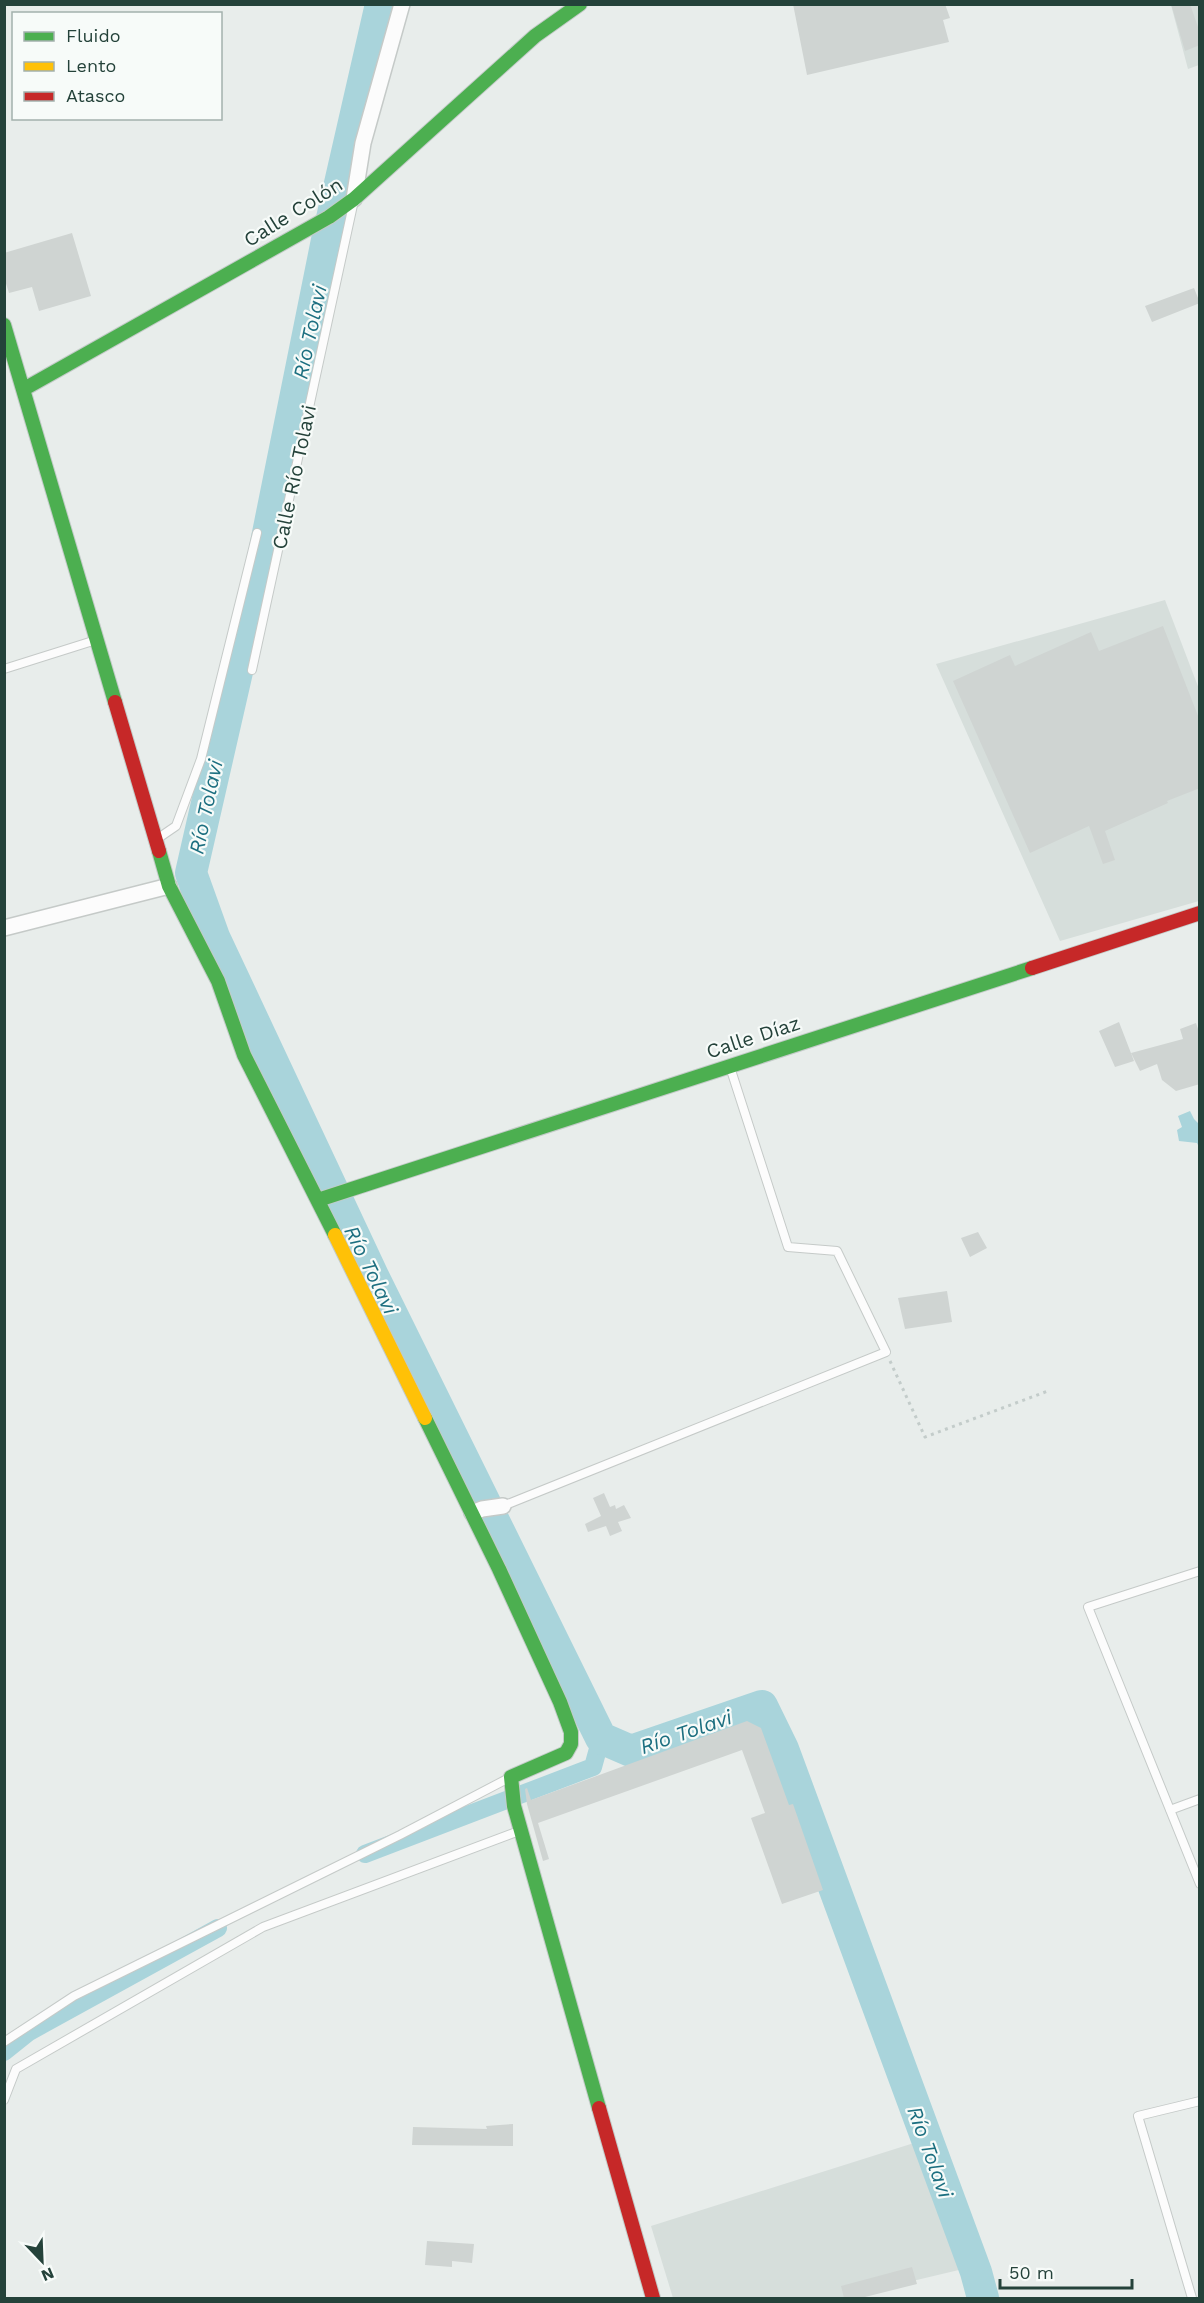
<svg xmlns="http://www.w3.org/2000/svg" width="1204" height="2303" font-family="'Work Sans',sans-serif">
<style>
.built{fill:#d6dedb}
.water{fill:#a9d4db}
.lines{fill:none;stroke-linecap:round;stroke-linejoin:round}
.canal{stroke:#a9d4db;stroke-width:18}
.river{stroke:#a9d4db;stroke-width:32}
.building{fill:#cfd4d2}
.lane-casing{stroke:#c5cac8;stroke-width:10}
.street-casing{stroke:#c5cac8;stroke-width:18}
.fast-casing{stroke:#c3cbc8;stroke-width:16}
.slow-casing{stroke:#c3cbc8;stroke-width:16}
.jam-casing{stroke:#c3cbc8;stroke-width:16}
.path{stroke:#c3ccca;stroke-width:3;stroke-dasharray:3 4.5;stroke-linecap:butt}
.lane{stroke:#fcfcfc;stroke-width:8}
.street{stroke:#fcfcfc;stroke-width:15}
.fast{stroke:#4caf50;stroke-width:14}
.slow{stroke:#ffc107;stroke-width:14}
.jam{stroke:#c62828;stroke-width:14}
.labels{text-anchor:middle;stroke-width:4.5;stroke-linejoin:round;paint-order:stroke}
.street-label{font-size:20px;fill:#24423a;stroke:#f7fbf9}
.water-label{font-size:21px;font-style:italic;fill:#1c6f80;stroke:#f7fbf9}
</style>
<rect width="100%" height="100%" fill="#e8edeb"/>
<!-- built -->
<path class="built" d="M 1171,5 L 1199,5 L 1199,65 L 1188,69 Z
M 1165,600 L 1199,689 L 1199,901 L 1060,941 L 936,664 Z
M 914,2143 L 963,2269 L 841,2298 L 673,2298 L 651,2226 Z"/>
<!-- water -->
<path class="water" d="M 1190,1111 L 1194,1119 L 1199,1124 L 1199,1147 L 1197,1143 L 1179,1141 L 1177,1130 L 1182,1127 L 1178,1116 Z"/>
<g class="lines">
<!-- canal -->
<path class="canal" d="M 365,1854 L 593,1767 L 601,1738
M 4,2052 L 29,2032 L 218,1928"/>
<!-- river -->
<path class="river" d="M 381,4 L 327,240 L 263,558 L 191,873 L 214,937 L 373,1276 L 601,1738 L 631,1751 L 762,1706 L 783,1749 L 976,2272 L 983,2298"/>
</g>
<!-- building -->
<path class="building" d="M 793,4 L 945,4 L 950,18 L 943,20 L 949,42 L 807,75 Z
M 1171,4 L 1190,4 L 1200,33 L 1200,45 L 1185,51 Z
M 72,233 L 91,296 L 39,311 L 32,287 L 9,293 L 4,277 L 4,253 Z
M 1194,288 L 1200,303 L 1152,322 L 1145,306 Z
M 1163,626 L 1200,721 L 1200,788 L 1167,801 L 1168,803 L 1105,831 L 1115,860 L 1103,864 L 1089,826 L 1030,853 L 953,681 L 1010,655 L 1015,666 L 1091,632 L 1099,651 Z
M 1119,1022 L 1134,1061 L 1115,1067 L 1099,1031 Z
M 1196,1023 L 1200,1035 L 1200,1084 L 1176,1091 L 1162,1080 L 1157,1064 L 1140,1071 L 1131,1053 L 1183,1039 L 1180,1029 Z
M 978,1232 L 987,1248 L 970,1257 L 961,1238 Z
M 947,1291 L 952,1322 L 905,1329 L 898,1298 Z
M 604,1493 L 610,1507 L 615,1505 L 616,1509 L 624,1505 L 631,1518 L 618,1522 L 622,1531 L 610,1536 L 606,1526 L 588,1532 L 585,1524 L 601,1516 L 593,1498 Z
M 747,1721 L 761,1728 L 789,1805 L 793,1804 L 823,1890 L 782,1904 L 751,1818 L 765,1813 L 742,1750 L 538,1823 L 549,1859 L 543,1861 L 527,1804 L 525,1789 L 527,1788 L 531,1800 Z
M 513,2124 L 513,2146 L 412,2145 L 413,2127 L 487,2129 L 486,2126 Z
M 427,2241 L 474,2244 L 472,2263 L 452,2261 L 452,2267 L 425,2265 Z
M 912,2267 L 917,2284 L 861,2298 L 844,2298 L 841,2286 Z"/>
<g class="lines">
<!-- lane casing -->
<g class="lane-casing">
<path id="lane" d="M 4,669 L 96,640
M 252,670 L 353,205
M 157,839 L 176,826 L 201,759 L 257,533
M 503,1506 L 886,1352 L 837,1251 L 788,1247 L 730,1067
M 1200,1571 L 1088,1607 L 1200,1884
M 1170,1810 L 1200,1799
M 4,2042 L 74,1996 L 400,1835 L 509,1778
M 4,2100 L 16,2069 L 263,1927 L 519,1831
M 1192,2298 L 1138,2116 L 1200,2101"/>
</g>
<!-- street casing -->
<g class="street-casing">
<path id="street" d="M 354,199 L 363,143 L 402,4
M 4,928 L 169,886
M 472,1513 L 482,1509 L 503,1506"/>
</g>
<!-- fast casing -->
<g class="fast-casing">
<path id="fast" d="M 4,325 L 115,702
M 24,389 L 329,217 L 354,199 L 535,36 L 580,4
M 159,851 L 169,886 L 218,981 L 244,1055 L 335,1235
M 318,1200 L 1032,968
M 425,1418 L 499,1569 L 560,1702 L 571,1732 L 571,1744 L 566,1753 L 511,1777 L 514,1806 L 599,2108"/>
</g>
<!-- slow casing -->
<g class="slow-casing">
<path id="slow" d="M 335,1235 L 425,1418"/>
</g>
<!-- jam casing -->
<g class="jam-casing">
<path id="jam" d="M 115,702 L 159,851
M 1032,968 L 1200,913
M 599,2108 L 653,2298"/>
</g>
<!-- path -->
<path class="path" d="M 890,1361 L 925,1437 L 1048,1391"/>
<!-- lane -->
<use href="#lane" class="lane"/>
<!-- street -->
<use href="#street" class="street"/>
<!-- fast -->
<use href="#fast" class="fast"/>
<!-- slow -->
<use href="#slow" class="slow"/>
<!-- jam -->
<use href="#jam" class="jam"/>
</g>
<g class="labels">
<!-- street labels -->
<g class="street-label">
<text transform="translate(293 212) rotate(-32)" y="7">Calle Colón</text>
<text transform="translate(294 477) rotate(-78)" y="7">Calle Río Tolavi</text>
<text transform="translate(753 1037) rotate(-18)" y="7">Calle Díaz</text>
</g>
<!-- water labels -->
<g class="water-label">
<text transform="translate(310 332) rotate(-78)" y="7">Río Tolavi</text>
<text transform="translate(206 807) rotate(-78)" y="7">Río Tolavi</text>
<text transform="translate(371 1270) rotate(64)" y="7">Río Tolavi</text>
<text transform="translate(686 1732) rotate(-19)" y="7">Río Tolavi</text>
<text transform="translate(930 2152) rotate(70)" y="7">Río Tolavi</text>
</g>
</g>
<!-- border -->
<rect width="1204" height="2303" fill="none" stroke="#24423a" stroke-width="12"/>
<!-- legend -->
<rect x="12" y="12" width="210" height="108" fill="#f7fbf9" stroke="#a3b1ad" stroke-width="1.5"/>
<rect x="24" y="32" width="30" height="9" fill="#4caf50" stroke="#a3b1ad" stroke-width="1.5"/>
<text x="66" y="42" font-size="18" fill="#24423a">Fluido</text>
<rect x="24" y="62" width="30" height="9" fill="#ffc107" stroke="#a3b1ad" stroke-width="1.5"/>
<text x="66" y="72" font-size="18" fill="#24423a">Lento</text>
<rect x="24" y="92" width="30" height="9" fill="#c62828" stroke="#a3b1ad" stroke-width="1.5"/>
<text x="66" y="102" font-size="18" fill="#24423a">Atasco</text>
<!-- north arrow -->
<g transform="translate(42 2261) rotate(157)" stroke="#f7fbf9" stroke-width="4.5" paint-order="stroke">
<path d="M0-4.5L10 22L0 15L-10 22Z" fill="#24423a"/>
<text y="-9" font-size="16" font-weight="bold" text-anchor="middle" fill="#24423a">N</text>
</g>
<!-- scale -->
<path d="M1000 2279v9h132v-9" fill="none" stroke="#24423a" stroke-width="3"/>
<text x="1009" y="2279" font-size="18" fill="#24423a" stroke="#f7fbf9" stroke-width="4.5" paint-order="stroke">50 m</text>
</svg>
